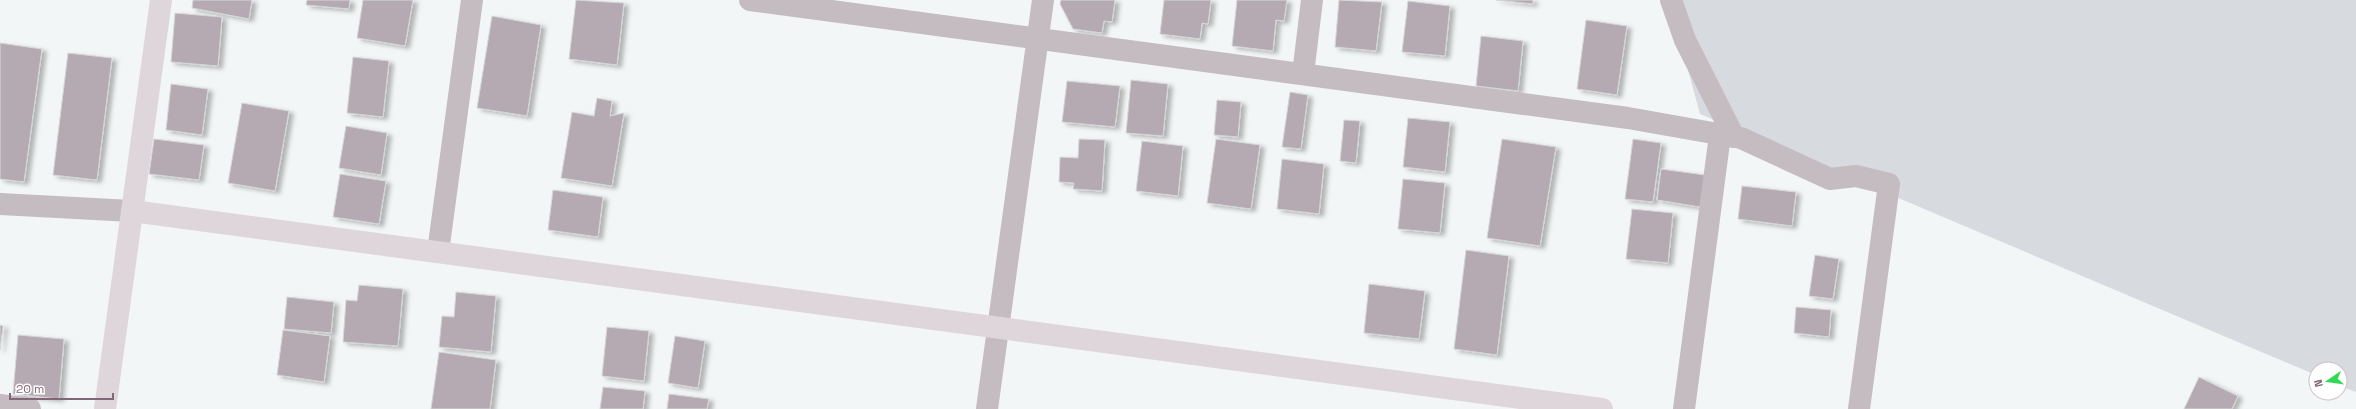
<svg xmlns="http://www.w3.org/2000/svg" width="2356" height="409" font-family="'Space Grotesk',sans-serif">
<style>
.green{fill:#d7dadf}
.building{fill:#b6aab2;stroke:#d5d7d7;filter:url(#shadow)}
.lines{fill:none;stroke-linecap:round;stroke-linejoin:round}
.street{stroke:#c4bcc1;stroke-width:22}
.secondary{stroke:#ded6db;stroke-width:22}
</style>
<defs>
<filter id="shadow"><feDropShadow dx="4.5" dy="2.5" stdDeviation="2" flood-color="#0004"/></filter>
</defs>
<rect width="100%" height="100%" fill="#f3f6f6"/>
<!-- green -->
<path class="green" d="M 1669,0 L 2356,0 L 2356,392 L 2340,386 L 2340,369 L 2316,369 L 2316,375 L 1700,114 Z"/>
<!-- building -->
<path class="building" d="M 193,0 L 252,0 L 249,19 L 192,8 Z
M 307,0 L 350,0 L 349,9 L 306,5 Z
M 363,0 L 413,0 L 405,46 L 357,38 Z
M 576,0 L 624,3 L 617,65 L 569,59 Z
M 1061,0 L 1115,0 L 1112,22 L 1104,21 L 1102,33 L 1073,29 L 1060,4 Z
M 1164,0 L 1211,0 L 1208,24 L 1202,23 L 1200,39 L 1160,34 Z
M 1237,0 L 1287,0 L 1284,21 L 1276,20 L 1273,51 L 1232,46 Z
M 1339,0 L 1382,2 L 1376,51 L 1335,47 Z
M 1496,0 L 1533,0 L 1533,4 Z
M 1408,1 L 1450,6 L 1445,56 L 1402,52 Z
M 175,13 L 222,17 L 218,66 L 171,62 Z
M 492,16 L 541,25 L 527,116 L 477,108 Z
M 1586,20 L 1627,26 L 1617,95 L 1577,89 Z
M 1481,36 L 1523,41 L 1518,91 L 1476,86 Z
M 0,43 L 42,49 L 24,182 L 0,179 Z
M 68,53 L 112,58 L 97,180 L 53,175 Z
M 353,57 L 389,61 L 383,117 L 347,113 Z
M 1131,80 L 1168,84 L 1163,136 L 1126,133 Z
M 1067,81 L 1120,86 L 1115,127 L 1062,122 Z
M 171,84 L 208,89 L 202,135 L 166,130 Z
M 1290,92 L 1308,95 L 1301,149 L 1282,147 Z
M 597,98 L 612,101 L 610,116 L 624,113 L 612,186 L 561,178 L 572,112 L 594,116 Z
M 1217,100 L 1241,102 L 1238,137 L 1214,135 Z
M 242,103 L 289,111 L 275,191 L 228,183 Z
M 1408,118 L 1450,122 L 1445,172 L 1403,167 Z
M 1344,120 L 1360,121 L 1356,163 L 1340,161 Z
M 346,126 L 387,133 L 381,175 L 339,168 Z
M 154,139 L 204,145 L 199,180 L 149,174 Z
M 1079,139 L 1105,140 L 1102,191 L 1073,189 L 1074,183 L 1059,182 L 1060,157 L 1078,158 Z
M 1216,139 L 1260,145 L 1251,209 L 1207,203 Z
M 1502,139 L 1556,147 L 1540,246 L 1487,238 Z
M 1633,139 L 1661,143 L 1653,202 L 1625,199 Z
M 1142,141 L 1183,146 L 1178,196 L 1136,191 Z
M 1282,159 L 1324,164 L 1319,214 L 1277,209 Z
M 1661,169 L 1705,175 L 1700,207 L 1657,200 Z
M 340,174 L 386,181 L 379,224 L 333,217 Z
M 1403,179 L 1445,183 L 1440,233 L 1398,229 Z
M 1742,186 L 1796,192 L 1792,226 L 1738,219 Z
M 553,190 L 603,197 L 598,237 L 548,230 Z
M 1632,209 L 1673,213 L 1668,263 L 1626,259 Z
M 1466,250 L 1509,256 L 1497,355 L 1454,349 Z
M 1815,255 L 1839,259 L 1833,299 L 1809,296 Z
M 1369,284 L 1425,291 L 1419,339 L 1364,333 Z
M 359,285 L 403,289 L 398,346 L 343,342 L 346,300 L 357,301 Z
M 456,292 L 496,296 L 491,352 L 439,347 L 442,316 L 454,317 Z
M 287,297 L 334,302 L 331,333 L 284,329 Z
M 1796,307 L 1831,310 L 1829,337 L 1794,333 Z
M 0,325 L 3,326 L 0,350 Z
M 607,327 L 649,331 L 644,381 L 602,376 Z
M 283,330 L 330,336 L 324,382 L 277,375 Z
M 18,335 L 64,339 L 59,399 L 13,394 Z
M 675,336 L 705,341 L 698,388 L 668,383 Z
M 439,352 L 496,360 L 490,409 L 431,409 Z
M 2199,377 L 2238,396 L 2232,409 L 2184,409 Z
M 603,387 L 645,391 L 643,409 L 600,409 Z
M 669,394 L 709,399 L 707,409 L 667,409 Z"/>
<g class="lines">
<!-- street -->
<path class="street" d="M 750,0 L 1628,118 L 1741,138 L 1830,179 L 1856,176 L 1889,184 L 1859,409
M 1671,0 L 1685,40 L 1734,137
M 1303,74 L 1312,0
M 0,204 L 132,211
M 438,252 L 472,0
M 0,405 L 30,409
M 987,409 L 1043,0
M 1684,409 L 1720,135"/>
<!-- secondary -->
<path class="secondary" d="M 132,211 L 1602,409
M 105,409 L 161,0"/>
</g>
<!-- north arrow -->
<g transform="translate(2328 381) rotate(257)"><circle r="19" fill="#ffffff" stroke="#cdc2c8"/>
<path d="M0-3L7 15L0 10L-7 15Z" fill="#30d954"/>
<text y="-6" font-size="11" font-weight="bold" text-anchor="middle" fill="#826676">N</text>
</g>
<!-- scale -->
<path d="M10 393v6h103v-6" fill="none" stroke="#826676" stroke-width="2"/>
<text x="16" y="393" font-size="12" fill="#826676" stroke="#ffffff" stroke-width="3" paint-order="stroke">20 m</text>
</svg>
